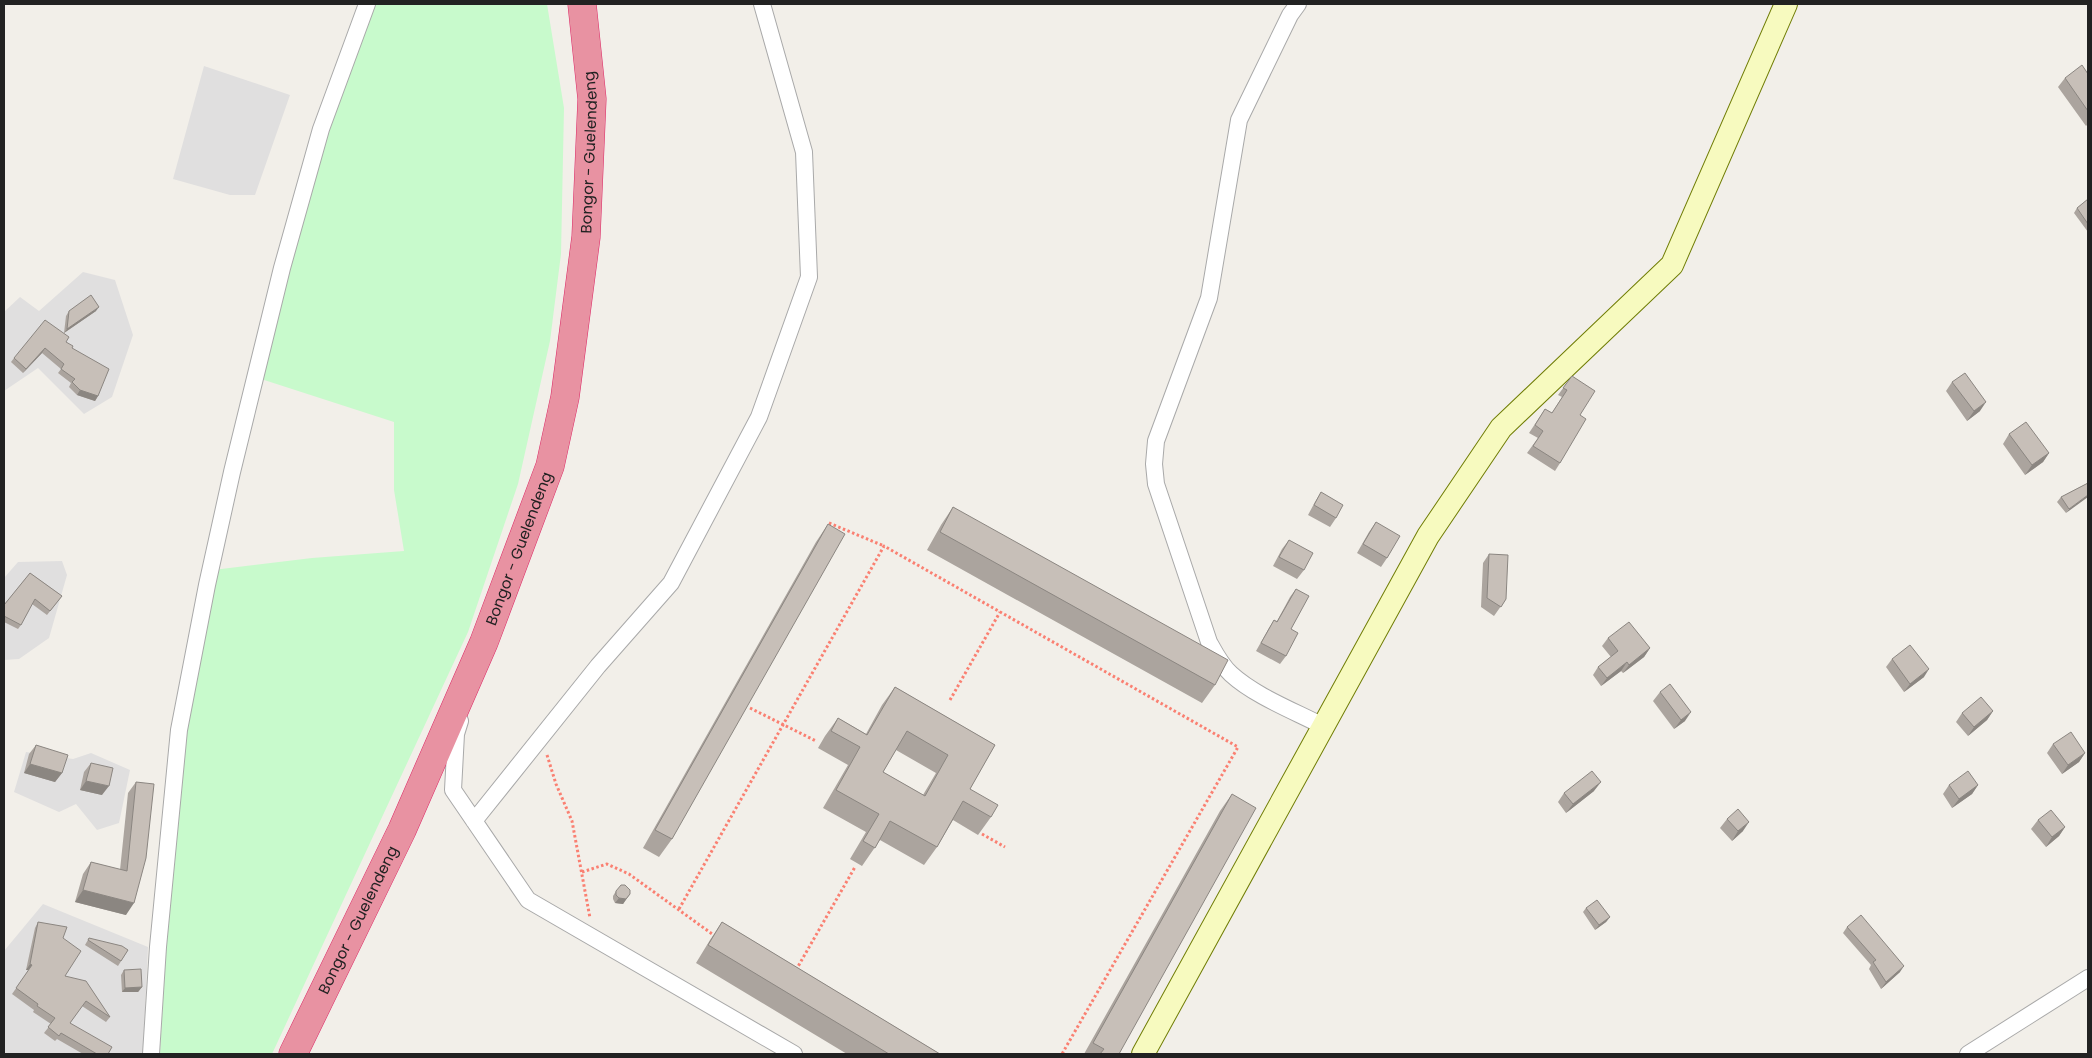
<svg xmlns="http://www.w3.org/2000/svg" width="2092" height="1058" font-family="Poppins,sans-serif">
<style>
.residential{fill:#e0dfdf}
.park{fill:#c8facc}
.lines{fill:none;stroke-linecap:round;stroke-linejoin:round}
.street-casing{stroke:#a9a9a9;stroke-width:18}
.secondary-casing{stroke:#707d05;stroke-width:24}
.highway-casing{stroke:#dc2a67;stroke-width:29}
.path{stroke:#fa8072;stroke-width:3;stroke-dasharray:2.5 2.5;stroke-linecap:butt}
.street{stroke:#fff;stroke-width:16}
.secondary{stroke:#f7fabf;stroke-width:22}
.highway{stroke:#e892a2;stroke-width:28}
.wall{fill:#aba49e;fill-rule:evenodd}
.shaded-wall{fill:#8b8681}
.building{fill:#c7bfb8;stroke:#8b8681;fill-rule:evenodd}
.labels{text-anchor:middle;stroke-width:4;stroke-linejoin:round;paint-order:stroke}
.street-label{font-size:15px;fill:#222;stroke:#fff}
</style>
<rect width="100%" height="100%" fill="#f2efe9"/>
<!-- residential -->
<path class="residential" d="M 204,66 L 290,95 L 255,195 L 230,195 L 173,179 Z
M 83,272 L 115,280 L 133,335 L 112,397 L 84,414 L 38,368 L 4,391 L 4,312 L 20,297 L 39,311 Z
M 62,561 L 67,575 L 49,638 L 19,659 L 4,660 L 4,578 L 18,562 Z
M 26,752 L 73,759 L 91,753 L 130,770 L 119,823 L 97,830 L 76,804 L 59,812 L 14,792 Z
M 43,904 L 148,947 L 143,1054 L 4,1054 L 4,951 Z"/>
<!-- park -->
<path class="park" d="M 371,4 L 547,4 L 564,108 L 561,254 L 550,341 L 518,484 L 468,632 L 272,1054 L 160,1054 L 170,876 L 186,726 L 213,570 L 312,558 L 404,551 L 394,490 L 394,422 L 258,378 L 328,125 Z"/>
<g class="lines">
<!-- street casing -->
<g class="street-casing">
<path id="street" d="M 1298,4 L 1290,15 L 1239,120 L 1209,298 L 1156,441 L 1154,464 L 1156,484 L 1209,642 C 1215,653 1221,665 1231,674 C 1255,696 1294,711 1323,726
M 460,721 L 456,734 L 453,790 L 528,900 L 794,1054
M 474,821 L 598,666 L 671,583 L 759,417 L 809,277 L 804,152 L 762,4
M 151,1054 L 158,947 L 179,730 L 207,585 L 232,472 L 282,268 L 321,129 L 367,4
M 1968,1054 L 2088,978"/>
</g>
<!-- secondary casing -->
<g class="secondary-casing">
<path id="secondary" d="M 1143,1054 L 1428,536 L 1501,428 L 1672,265 L 1786,4"/>
</g>
<!-- highway casing -->
<g class="highway-casing">
<g id="highway">
<path id="s1" d="M 293,1054 L 402,830 L 484,642 L 550,466 L 565,397 L 586,237 L 592,99 L 582,4"/>
</g>
</g>
<!-- path -->
<path class="path" d="M 829,523 L 884,546
M 950,700 L 1000,612
M 750,708 L 816,741
M 547,755 L 556,784 L 572,821 L 590,918
M 982,834 L 1005,847
M 582,872 L 607,864 L 629,874 L 715,936
M 679,909 L 884,546 L 1238,747 L 1062,1054
M 796,970 L 855,867"/>
<!-- street -->
<use href="#street" class="street"/>
<!-- secondary -->
<use href="#secondary" class="secondary"/>
<!-- highway -->
<use href="#highway" class="highway"/>
</g>
<!-- wall -->
<path class="wall" d="M 2088,74 L 2088,124 L 2086,126 L 2058,87 L 2065,78 Z
M 2088,199 L 2088,232 L 2074,213 L 2077,208 Z
M 69,311 L 96,311 L 64,333 L 66,342 L 72,348 L 98,396 L 95,401 L 77,395 L 69,387 L 71,383 L 58,373 L 61,369 L 42,353 L 23,373 L 11,362 L 14,358 L 64,333 L 66,316 Z
M 1572,376 L 1580,415 L 1560,463 L 1555,471 L 1527,453 L 1538,438 L 1529,433 L 1545,409 L 1552,413 L 1562,397 L 1558,395 Z
M 1952,382 L 1980,411 L 1967,421 L 1946,391 Z
M 2009,434 L 2049,453 L 2043,462 L 2025,475 L 2003,444 Z
M 2088,483 L 2066,513 L 2057,502 L 2061,497 Z
M 1321,492 L 1336,518 L 1330,527 L 1308,515 L 1315,502 Z
M 953,507 L 1215,685 L 1202,703 L 927,550 L 941,525 Z
M 1376,522 L 1387,558 L 1381,567 L 1357,553 L 1369,532 Z
M 828,524 L 672,839 L 659,857 L 643,848 L 816,542 Z
M 1289,540 L 1304,570 L 1297,579 L 1273,566 L 1282,549 Z
M 1489,554 L 1506,599 L 1494,616 L 1481,607 L 1483,563 Z
M 30,573 L 62,596 L 47,615 L 32,604 L 21,625 L 18,629 L 4,622 L 4,605 Z
M 1296,589 L 1291,629 L 1286,656 L 1280,664 L 1256,651 L 1269,628 L 1274,620 L 1277,621 L 1290,597 Z
M 1608,638 L 1650,648 L 1644,657 L 1623,673 L 1621,671 L 1601,686 L 1593,675 L 1598,667 L 1611,657 L 1602,646 Z
M 1892,659 L 1924,677 L 1904,692 L 1886,667 Z
M 895,687 L 995,745 L 970,789 L 991,817 L 978,835 L 953,820 L 937,847 L 924,865 L 880,840 L 862,866 L 850,859 L 866,832 L 823,808 L 848,765 L 818,748 L 825,736 L 838,718 L 866,734 L 882,705 ZM 896,750 L 936,773 L 923,795 L 883,772 Z
M 1660,692 L 1685,721 L 1674,729 L 1653,701 Z
M 1993,711 L 1987,720 L 1968,736 L 1956,722 L 1962,713 Z
M 2053,744 L 2085,753 L 2079,762 L 2062,774 L 2047,753 Z
M 36,745 L 62,773 L 55,782 L 24,773 L 29,754 Z
M 91,763 L 102,795 L 80,790 L 84,772 Z
M 136,782 L 126,915 L 75,902 L 83,874 L 91,862 L 120,870 L 128,793 Z
M 1949,785 L 1978,785 L 1972,794 L 1952,808 L 1943,794 Z
M 1594,791 L 1566,813 L 1558,802 L 1564,793 Z
M 1232,794 L 1119,1054 L 1084,1054 L 1220,811 Z
M 1727,819 L 1743,831 L 1732,841 L 1720,828 Z
M 2038,820 L 2065,827 L 2059,836 L 2046,847 L 2031,829 Z
M 616,891 L 627,898 L 623,904 L 615,903 L 613,899 L 613,896 Z
M 1586,908 L 1610,917 L 1606,922 L 1595,930 L 1583,912 Z
M 38,922 L 63,938 L 65,976 L 110,1017 L 106,1022 L 82,1006 L 70,1023 L 108,1054 L 83,1054 L 57,1039 L 55,1041 L 44,1033 L 51,1024 L 33,1012 L 34,1010 L 12,994 L 29,970 L 26,970 L 35,928 Z
M 722,922 L 940,1054 L 847,1054 L 696,963 L 710,940 Z
M 1847,927 L 1900,972 L 1881,989 L 1869,969 L 1871,965 L 1843,933 Z
M 89,938 L 128,950 L 118,966 L 85,945 Z
M 124,970 L 142,987 L 138,992 L 122,992 L 121,975 Z"/>
<!-- shaded-wall -->
<path class="shaded-wall" d="M 99,307 L 96,311 L 64,333 L 67,329 Z
M 45,348 L 42,353 L 23,373 L 26,369 Z
M 80,390 L 98,396 L 95,401 L 77,395 Z
M 1986,402 L 1980,411 L 1967,421 L 1974,411 Z
M 2049,453 L 2043,462 L 2025,475 L 2032,465 Z
M 2088,495 L 2088,497 L 2066,513 L 2069,509 Z
M 1650,648 L 1644,657 L 1623,673 L 1629,665 Z
M 1627,662 L 1621,671 L 1601,686 L 1607,678 Z
M 1929,669 L 1924,677 L 1904,692 L 1910,684 Z
M 1993,711 L 1987,720 L 1968,736 L 1974,727 Z
M 1691,712 L 1685,721 L 1674,729 L 1681,720 Z
M 2085,753 L 2079,762 L 2062,774 L 2068,765 Z
M 30,764 L 62,773 L 55,782 L 24,773 Z
M 86,781 L 109,786 L 102,795 L 80,790 Z
M 1601,782 L 1594,791 L 1566,813 L 1573,804 Z
M 1978,785 L 1972,794 L 1952,808 L 1959,799 Z
M 1749,822 L 1743,831 L 1732,841 L 1738,831 Z
M 2065,827 L 2059,836 L 2046,847 L 2052,837 Z
M 83,890 L 134,903 L 126,915 L 75,902 Z
M 630,894 L 623,904 L 615,903 L 619,898 Z
M 1610,917 L 1606,922 L 1595,930 L 1599,925 Z
M 30,964 L 32,965 L 29,970 L 26,970 Z
M 1904,966 L 1900,972 L 1881,989 L 1886,982 Z
M 142,987 L 138,992 L 122,992 L 125,988 Z"/>
<!-- building -->
<path class="building" d="M 2082,65 L 2088,74 L 2088,111 L 2065,78 Z
M 2088,199 L 2088,224 L 2077,208 Z
M 91,295 L 99,307 L 67,329 L 69,311 Z
M 45,320 L 69,337 L 66,342 L 73,346 L 72,348 L 109,369 L 98,396 L 80,390 L 72,382 L 75,379 L 61,369 L 64,364 L 45,348 L 26,369 L 14,358 Z
M 1965,373 L 1986,402 L 1974,411 L 1952,382 Z
M 1572,376 L 1595,391 L 1580,415 L 1586,419 L 1560,463 L 1533,446 L 1543,431 L 1535,425 L 1545,409 L 1552,413 L 1567,390 L 1563,388 Z
M 2026,422 L 2049,453 L 2032,465 L 2009,434 Z
M 2088,483 L 2088,495 L 2069,509 L 2061,497 Z
M 1321,492 L 1343,505 L 1336,518 L 1314,505 Z
M 953,507 L 1228,660 L 1215,685 L 940,532 Z
M 1376,522 L 1400,536 L 1387,558 L 1363,544 Z
M 828,524 L 845,534 L 672,839 L 655,830 Z
M 1289,540 L 1313,553 L 1304,570 L 1279,557 Z
M 1489,554 L 1508,555 L 1506,599 L 1501,607 L 1487,598 Z
M 30,573 L 62,596 L 50,611 L 35,599 L 21,625 L 4,616 L 4,605 Z
M 1296,589 L 1309,596 L 1291,629 L 1298,633 L 1286,656 L 1261,643 L 1274,620 L 1277,622 Z
M 1629,622 L 1650,648 L 1629,665 L 1627,662 L 1607,678 L 1598,667 L 1618,651 L 1608,638 Z
M 1910,645 L 1929,669 L 1910,684 L 1892,659 Z
M 1670,684 L 1691,712 L 1681,720 L 1660,692 Z
M 895,687 L 995,745 L 970,789 L 998,805 L 991,817 L 963,801 L 937,847 L 890,821 L 875,848 L 863,841 L 879,814 L 836,790 L 860,747 L 831,731 L 838,718 L 867,735 ZM 907,731 L 948,755 L 925,796 L 883,772 Z
M 1981,697 L 1993,711 L 1974,727 L 1962,713 Z
M 2071,732 L 2085,753 L 2068,765 L 2053,744 Z
M 36,745 L 68,755 L 62,773 L 30,764 Z
M 91,763 L 113,768 L 109,786 L 86,781 Z
M 1592,771 L 1601,782 L 1573,804 L 1564,793 Z
M 1968,771 L 1978,785 L 1959,799 L 1949,785 Z
M 136,782 L 154,784 L 146,858 L 134,903 L 83,890 L 91,862 L 127,871 Z
M 1232,794 L 1256,808 L 1119,1054 L 1100,1054 L 1104,1049 L 1093,1043 Z
M 1738,809 L 1749,822 L 1738,831 L 1727,819 Z
M 2051,810 L 2065,827 L 2052,837 L 2038,820 Z
M 621,885 L 625,885 L 630,890 L 630,894 L 626,899 L 619,898 L 616,895 L 616,891 Z
M 1597,900 L 1610,917 L 1599,925 L 1586,908 Z
M 1861,915 L 1904,966 L 1886,982 L 1873,962 L 1876,960 L 1847,927 Z
M 38,922 L 67,927 L 63,938 L 81,951 L 65,976 L 86,981 L 110,1017 L 86,1001 L 70,1023 L 112,1047 L 108,1054 L 97,1054 L 61,1033 L 59,1036 L 48,1027 L 55,1018 L 37,1006 L 38,1004 L 16,988 L 32,965 L 30,964 Z
M 722,922 L 940,1054 L 889,1054 L 708,945 Z
M 89,938 L 122,946 L 128,950 L 121,961 L 88,940 Z
M 141,969 L 142,987 L 125,988 L 124,970 Z"/>
<g class="labels">
<!-- street labels -->
<g class="street-label">
<text dy="5" stroke="none"><textPath href="#s1" startOffset="959">Bongor - Guelendeng</textPath></text>
<text dy="5" stroke="none"><textPath href="#s1" startOffset="554">Bongor - Guelendeng</textPath></text>
<text dy="5" stroke="none"><textPath href="#s1" startOffset="149">Bongor - Guelendeng</textPath></text>
</g>
</g>
<!-- border -->
<rect width="2092" height="1058" fill="none" stroke="#222222" stroke-width="10"/>
</svg>
